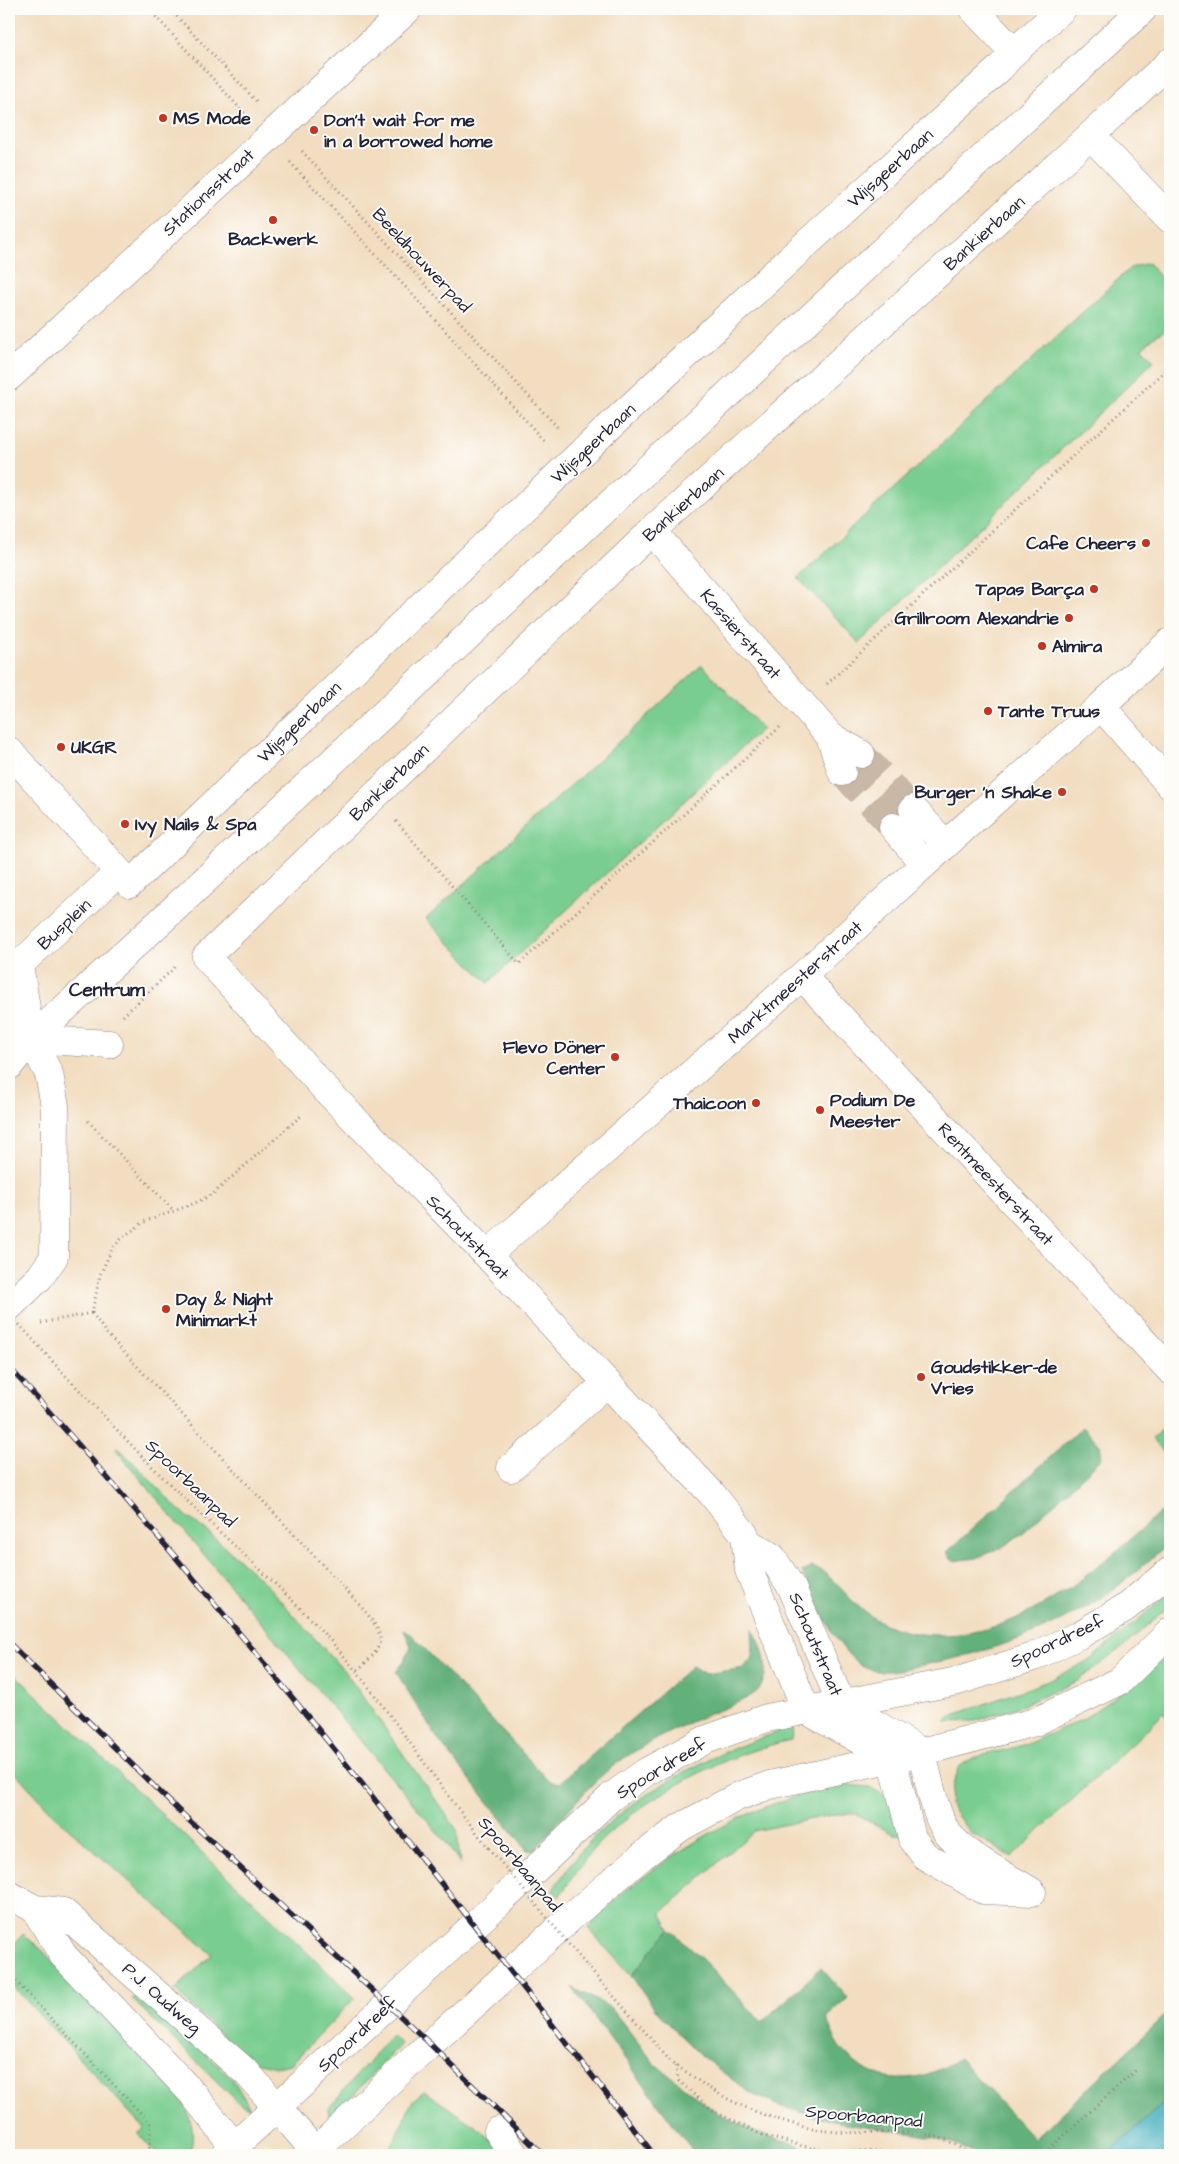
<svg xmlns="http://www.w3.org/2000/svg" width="1179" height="2164" font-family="'Architects Daughter',sans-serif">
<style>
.green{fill:#79cd90;stroke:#4e7866}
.forest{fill:#62b07a;stroke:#42695a}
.water{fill:#42afc0;stroke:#32687e}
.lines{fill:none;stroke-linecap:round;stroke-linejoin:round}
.minor-tunnel{stroke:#c8b8a5;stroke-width:28;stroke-dasharray:28 14;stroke-linecap:butt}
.minor-casing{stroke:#8a807e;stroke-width:29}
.major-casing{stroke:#8a807e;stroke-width:29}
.path{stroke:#8a807e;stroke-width:3;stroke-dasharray:1 4;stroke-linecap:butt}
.minor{stroke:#fff;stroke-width:28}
.major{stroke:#fff;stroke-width:28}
.rail-casing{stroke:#22223b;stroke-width:5.5}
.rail{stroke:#fdfcf7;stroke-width:4;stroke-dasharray:11;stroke-linecap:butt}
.path-bridge{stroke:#8a807e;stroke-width:3;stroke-dasharray:1 4;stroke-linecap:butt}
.poi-dot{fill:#c8321e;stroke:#fdfcf7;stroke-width:2}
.labels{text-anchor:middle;stroke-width:4;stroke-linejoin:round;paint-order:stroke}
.poi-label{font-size:18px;font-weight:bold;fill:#22223b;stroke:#fdfcf7;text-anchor:start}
.street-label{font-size:18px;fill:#22223b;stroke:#fdfcf7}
.neighbourhood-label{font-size:19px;font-weight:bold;fill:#22223b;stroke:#fdfcf7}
</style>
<rect width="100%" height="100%" fill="#fdfcf7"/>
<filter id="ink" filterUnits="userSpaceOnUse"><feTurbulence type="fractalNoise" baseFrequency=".02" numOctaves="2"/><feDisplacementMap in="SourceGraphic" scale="10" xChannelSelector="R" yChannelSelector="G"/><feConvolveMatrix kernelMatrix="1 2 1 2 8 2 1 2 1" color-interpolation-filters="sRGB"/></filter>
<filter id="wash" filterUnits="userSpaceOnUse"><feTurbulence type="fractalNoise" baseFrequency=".0096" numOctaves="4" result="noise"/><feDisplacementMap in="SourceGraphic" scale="20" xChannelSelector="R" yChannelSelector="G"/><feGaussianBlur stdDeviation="1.12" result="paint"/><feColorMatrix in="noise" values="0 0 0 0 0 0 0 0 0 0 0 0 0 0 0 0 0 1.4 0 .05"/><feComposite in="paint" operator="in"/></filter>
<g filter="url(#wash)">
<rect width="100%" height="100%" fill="#f2ddc0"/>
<!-- green -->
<path class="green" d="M 1148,263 L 1170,287 L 1170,327 L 1154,337 L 1142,348 L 1154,361 L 859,643 L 798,578 L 1130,268 Z
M 702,665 L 762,729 L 488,983 L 426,919 Z
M 1170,1421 L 1170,1458 L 1152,1439 Z
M 118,1447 L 179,1510 L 214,1537 L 262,1580 L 345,1672 L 457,1830 L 460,1864 L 448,1845 L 117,1451 Z
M 1170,1593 L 1170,1605 L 1121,1649 L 1077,1681 L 1023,1705 L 976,1721 L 945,1722 L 951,1716 L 1048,1681 L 1091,1659 Z
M 1170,1652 L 1170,1720 L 1164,1713 L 1012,1857 L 969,1832 L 950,1805 L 953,1784 L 960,1766 L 973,1758 L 1027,1744 L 1083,1719 L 1138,1681 Z
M 9,1669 L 355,1998 L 291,2064 L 275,2067 L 255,2062 L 226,2040 L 175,1990 L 212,1954 L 59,1820 L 9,1766 Z
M 791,1728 L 794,1731 L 791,1740 C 725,1754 649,1794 600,1842 C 585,1857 572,1879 559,1897 L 552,1890 C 565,1873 577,1854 592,1839 C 647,1785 719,1750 791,1728 Z
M 849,1785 L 870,1787 L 897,1803 L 904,1835 L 893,1834 L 856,1814 L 836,1814 L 754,1831 L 661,1913 L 670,1929 L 631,1976 L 588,1928 C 601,1915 614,1899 629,1888 C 696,1836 764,1797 849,1785 Z
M 23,1934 L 42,1950 L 182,2100 C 192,2120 196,2134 189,2155 L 157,2155 L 138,2134 L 144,2128 L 9,1982 L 9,1950 Z
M 140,1994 L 232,2078 L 251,2109 L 239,2103 L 132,1999 Z
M 391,2035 L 401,2044 L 330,2120 L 328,2109 Z
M 424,2091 L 482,2131 L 507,2155 L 393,2155 L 390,2148 L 413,2100 Z"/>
<!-- forest -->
<path class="forest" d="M 1083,1427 L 1100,1445 L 1102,1458 L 1024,1532 L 1001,1548 L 977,1558 L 953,1561 L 947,1552 Z
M 1170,1504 L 1170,1542 C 1145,1564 1119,1588 1090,1605 C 1039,1636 981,1654 923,1665 C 903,1669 878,1677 860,1665 C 833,1645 817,1601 802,1572 L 812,1567 L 822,1571 C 839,1584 852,1603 869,1615 C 889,1629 914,1635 937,1635 C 1031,1637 1104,1561 1170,1504 Z
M 752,1628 C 763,1646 772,1669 759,1689 C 753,1699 708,1714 695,1720 C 656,1738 616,1758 587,1790 C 568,1809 552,1831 534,1851 L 527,1850 L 439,1741 L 396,1672 L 406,1658 L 411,1646 L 404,1630 L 412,1635 L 549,1781 L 558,1784 L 692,1666 L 705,1674 L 744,1668 L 753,1656 Z
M 670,1929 L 705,1962 L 762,2022 L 821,1968 L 848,1998 L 827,2017 L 826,2017 C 831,2030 836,2043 846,2054 C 877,2088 925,2083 959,2058 L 1034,2139 L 1170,2011 L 1170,2097 L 1107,2155 L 981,2155 L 934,2137 L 827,2120 L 779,2106 L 750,2093 L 700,2055 L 659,2014 L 631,1976 Z
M 572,1987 L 611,2008 L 655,2064 L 716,2112 L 754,2131 L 816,2151 L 871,2148 L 923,2151 L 939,2155 L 696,2155 Z"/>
<!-- water -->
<path class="water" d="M 1170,2097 L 1170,2155 L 1107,2155 Z"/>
</g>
<g filter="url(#ink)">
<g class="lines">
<!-- minor-tunnel -->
<path class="minor-tunnel" d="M 861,754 L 913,809
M 842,772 L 893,827"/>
<!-- minor casing -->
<g class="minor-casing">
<path id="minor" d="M 973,9 L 1014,52
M 1091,136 L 1170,219
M 9,377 L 408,9
M 652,531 L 830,736 L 861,754
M 1170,642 L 1101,706 L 1170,785
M 830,736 L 842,772
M 9,751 L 130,884 L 579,455 L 794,255 L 1000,68 L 1014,52 L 1062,9
M 913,809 L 945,844
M 893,827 L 924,864
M 19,965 L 119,872
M 802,976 L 1170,1370
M 9,1035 L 31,1039 L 109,1044
M 9,1066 L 31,1039 L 162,920 L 1143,9
M 487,1255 L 802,976 L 965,827 L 1101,706
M 9,1307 L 40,1277 L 54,1257 L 55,1106 L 49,1074 L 31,1039 L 19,965
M 511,1468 L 607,1383
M 747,1542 L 772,1557 L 792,1588 L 841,1703 L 921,1752 C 928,1773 934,1812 945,1829 C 958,1852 1010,1878 1032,1892 L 983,1890 L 925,1856 L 912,1838 L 892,1758 L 806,1710 L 749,1570 L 745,1535 L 712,1494 L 487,1255 L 328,1092 L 206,957 L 652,531 L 1077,148 L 1170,62
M 9,1895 L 35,1909 L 63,1912 L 247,2073 L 277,2107
M 35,1909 L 63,1955 L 193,2094 L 234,2146
M 498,2131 L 514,2155"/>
</g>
<!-- major casing -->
<g class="major-casing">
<path id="major" d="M 277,2107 L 318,2155
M 225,2155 L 543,1862 L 611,1797 L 646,1772 L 705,1740 L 767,1718 L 958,1681 L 1033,1657 L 1079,1635 L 1125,1608 L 1170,1571
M 311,2155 L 408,2064 L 579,1910 L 642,1856 L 681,1827 L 739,1796 L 770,1785 L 921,1752 L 1035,1722 L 1120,1681 L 1170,1632"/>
</g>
<!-- path -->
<path class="path" d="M 149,9 L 245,114
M 170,9 L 257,102
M 302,151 L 559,429
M 290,162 L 423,306 L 545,442
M 827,684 L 1170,366
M 396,821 L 519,964 L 780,727
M 123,1016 L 175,967
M 88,1121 L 174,1211
M 92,1313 L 107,1334 L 358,1603 C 385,1635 390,1643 356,1671
M 92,1313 L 100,1275 L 112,1249 L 123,1237 L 144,1222 L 193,1204 L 213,1194 L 303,1114
M 41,1323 L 92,1313
M 62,1372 C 101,1412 138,1454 178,1492 C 229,1542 282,1587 330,1640 C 388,1706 433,1780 489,1848
M 587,1966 L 674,2065 C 690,2073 701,2084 716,2092 C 741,2108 772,2118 801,2126 C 835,2136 872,2131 907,2133 C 919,2134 930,2134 941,2138 C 952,2142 961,2149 971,2155
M 9,1974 L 151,2124 L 149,2155
M 675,2066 L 679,2081 L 713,2111 L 764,2136 L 811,2148 L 925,2155
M 1036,2155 L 1046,2152 L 1137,2069"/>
<!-- minor -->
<use href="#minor" class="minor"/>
<!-- major -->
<use href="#major" class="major"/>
<!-- rail casing -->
<g class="rail-casing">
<path id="rail" d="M 9,1367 C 237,1618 445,1887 654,2155
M 9,1643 L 178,1810 L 426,2040 L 543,2155"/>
</g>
<!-- rail -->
<use href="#rail" class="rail"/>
<!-- path-bridge -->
<path class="path-bridge" d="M 9,1313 L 62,1372
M 489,1848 L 587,1966"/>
</g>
</g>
<!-- markers -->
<g class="poi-dot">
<circle cx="163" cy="118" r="5"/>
<circle cx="314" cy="130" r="5"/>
<circle cx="273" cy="220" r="5"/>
<circle cx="1146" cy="543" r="5"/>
<circle cx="1094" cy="589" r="5"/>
<circle cx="1069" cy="618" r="5"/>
<circle cx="1042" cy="646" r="5"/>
<circle cx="988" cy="711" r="5"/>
<circle cx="61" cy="747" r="5"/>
<circle cx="1062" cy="792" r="5"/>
<circle cx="125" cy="824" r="5"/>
<circle cx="615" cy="1057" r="5"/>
<circle cx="756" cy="1103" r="5"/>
<circle cx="820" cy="1110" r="5"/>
<circle cx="166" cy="1309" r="5"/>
<circle cx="921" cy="1377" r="5"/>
</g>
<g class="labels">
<!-- poi labels -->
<g class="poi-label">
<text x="173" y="124">MS Mode</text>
<text x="324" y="126">Don't wait for me<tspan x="324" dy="21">in a borrowed home</tspan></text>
<text x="273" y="245" text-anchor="middle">Backwerk</text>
<text x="1136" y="549" text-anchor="end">Cafe Cheers</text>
<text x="1084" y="595" text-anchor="end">Tapas Barça</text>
<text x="1059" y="624" text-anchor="end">Grillroom Alexandrie</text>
<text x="1052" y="652">Almira</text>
<text x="998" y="717">Tante Truus</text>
<text x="71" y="753">UKGR</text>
<text x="1052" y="798" text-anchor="end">Burger 'n Shake</text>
<text x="135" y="830">Ivy Nails &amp; Spa</text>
<text x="605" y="1053" text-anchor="end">Flevo Döner<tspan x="605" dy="21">Center</tspan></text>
<text x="830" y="1106">Podium De<tspan x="830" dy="21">Meester</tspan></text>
<text x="746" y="1109" text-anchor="end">Thaicoon</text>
<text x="176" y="1305">Day &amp; Night<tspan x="176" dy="21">Minimarkt</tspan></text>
<text x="931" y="1373">Goudstikker-de<tspan x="931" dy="21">Vries</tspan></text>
</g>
<!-- street labels -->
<g class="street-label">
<text transform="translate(890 168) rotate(-42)" y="6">Wijsgeerbaan</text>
<text transform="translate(208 192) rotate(-43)" y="6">Stationsstraat</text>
<text transform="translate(984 233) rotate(-42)" y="6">Bankierbaan</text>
<text transform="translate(422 260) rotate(47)" y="6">Beeldhouwerpad</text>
<text transform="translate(593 443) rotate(-43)" y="6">Wijsgeerbaan</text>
<text transform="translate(683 504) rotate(-42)" y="6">Bankierbaan</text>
<text transform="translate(741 634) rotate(49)" y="6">Kassierstraat</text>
<text transform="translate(299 722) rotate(-44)" y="6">Wijsgeerbaan</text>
<text transform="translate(389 782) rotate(-44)" y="6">Bankierbaan</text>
<text transform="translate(64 924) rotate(-43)" y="6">Busplein</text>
<text transform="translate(795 982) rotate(-42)" y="6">Marktmeesterstraat</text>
<text transform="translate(996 1184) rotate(47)" y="6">Rentmeesterstraat</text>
<text transform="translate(468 1237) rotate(46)" y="6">Schoutstraat</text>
<text transform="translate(191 1483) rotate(44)" y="6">Spoorbaanpad</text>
<text transform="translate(1057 1641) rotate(-25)" y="6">Spoordreef</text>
<text transform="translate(816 1644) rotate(67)" y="6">Schoutstraat</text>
<text transform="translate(661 1768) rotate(-31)" y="6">Spoordreef</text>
<text transform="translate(520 1864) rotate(50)" y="6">Spoorbaanpad</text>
<text transform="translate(162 1998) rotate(41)" y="6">P.J. Oudweg</text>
<text transform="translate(357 2034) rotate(-43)" y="6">Spoordreef</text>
<text transform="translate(864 2116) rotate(5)" y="6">Spoorbaanpad</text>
</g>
<!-- neighbourhood labels -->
<g class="neighbourhood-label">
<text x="107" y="996">Centrum</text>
</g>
</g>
<!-- margin -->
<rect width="1179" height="2164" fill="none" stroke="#fdfcf7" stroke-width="30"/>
</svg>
